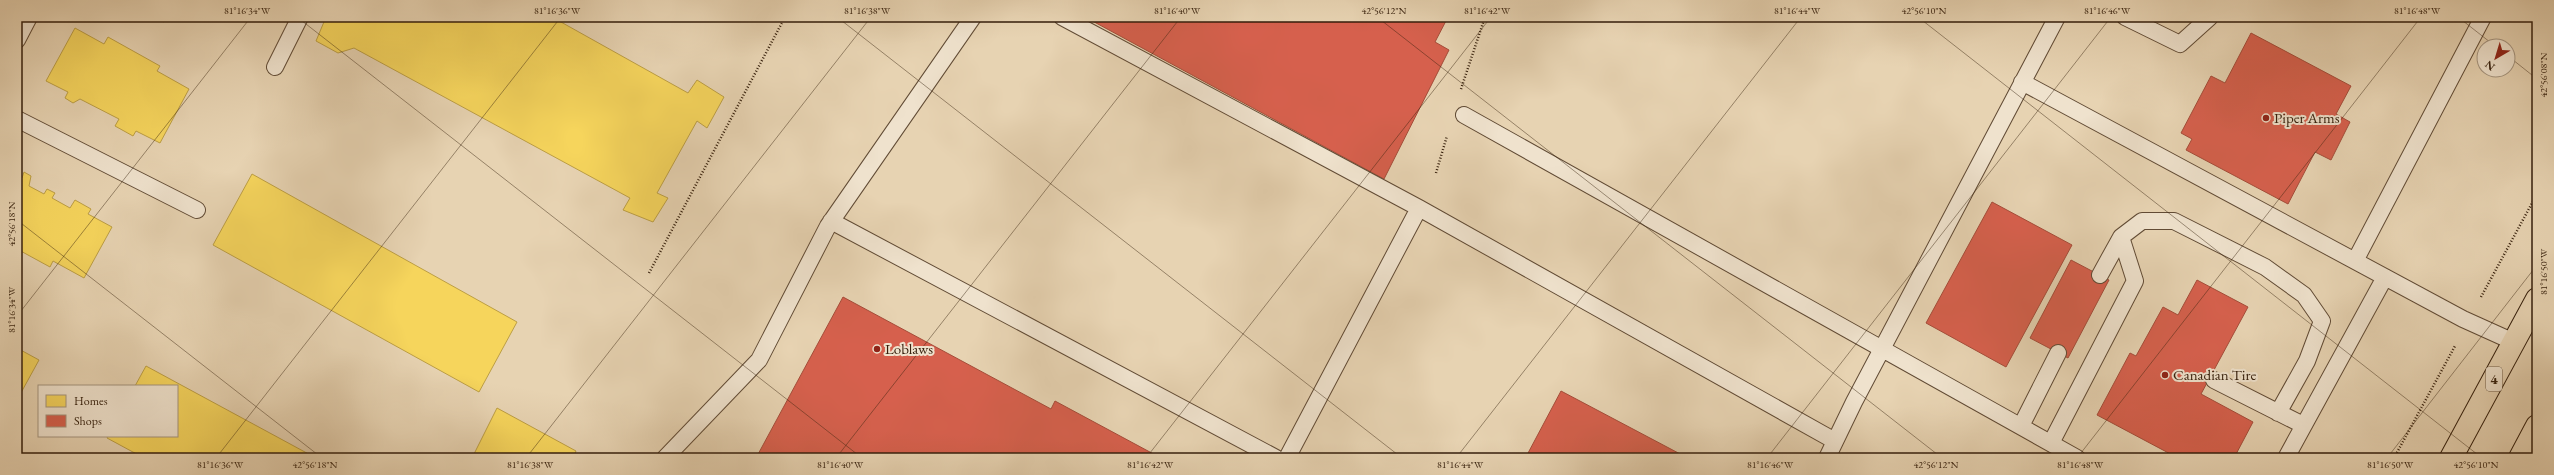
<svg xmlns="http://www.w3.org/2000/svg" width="2554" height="475" font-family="'EB Garamond',serif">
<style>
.homes{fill:#f6d55c;stroke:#bc9e44}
.shops{fill:#d6604d;stroke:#a54c39}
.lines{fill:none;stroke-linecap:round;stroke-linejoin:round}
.lane-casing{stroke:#614b35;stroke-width:18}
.primary-casing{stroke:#341e0b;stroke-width:24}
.path{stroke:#341e0b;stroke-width:2.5;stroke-dasharray:1 2;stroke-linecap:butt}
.lane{stroke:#efe2cd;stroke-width:16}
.primary{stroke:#e7d3b2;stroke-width:22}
.ticks{fill:none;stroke:#341e0b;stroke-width:1;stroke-opacity:0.45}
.poi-dot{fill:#8f2418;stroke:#efe2cd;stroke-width:1.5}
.labels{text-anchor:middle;stroke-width:4;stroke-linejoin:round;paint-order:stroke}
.shield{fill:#efe2cd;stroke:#6c5945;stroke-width:1}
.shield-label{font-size:14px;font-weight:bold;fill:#341e0b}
.poi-label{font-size:15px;fill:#341e0b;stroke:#efe2cd;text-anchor:start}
.neatline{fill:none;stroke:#341e0b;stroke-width:1.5}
.ticks-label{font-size:10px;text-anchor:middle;fill:#341e0b}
</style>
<rect width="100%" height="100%" fill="#e7d3b2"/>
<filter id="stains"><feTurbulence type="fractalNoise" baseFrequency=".005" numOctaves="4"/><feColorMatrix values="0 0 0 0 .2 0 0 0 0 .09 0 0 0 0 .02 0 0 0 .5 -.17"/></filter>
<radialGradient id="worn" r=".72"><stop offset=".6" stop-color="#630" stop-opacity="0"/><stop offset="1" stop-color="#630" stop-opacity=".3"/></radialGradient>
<!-- homes -->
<path class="homes" d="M 155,17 L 167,17 L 164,22 Z
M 326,17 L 552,17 L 688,93 L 697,80 L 724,97 L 707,128 L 697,121 L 657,193 L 668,198 L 653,222 L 623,210 L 630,198 L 354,48 L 338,53 L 316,41 Z
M 75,28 L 104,44 L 108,37 L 160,66 L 157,71 L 189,89 L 160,143 L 136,131 L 133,136 L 115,126 L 119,119 L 80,99 L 73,103 L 65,98 L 68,92 L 46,81 Z
M 24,172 L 31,176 L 29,186 L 44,194 L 47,189 L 55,193 L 52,198 L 70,208 L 75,200 L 91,209 L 88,214 L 112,227 L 84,278 L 53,261 L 50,267 L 17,249 L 17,175 L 22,178 Z
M 252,174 L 517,322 L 479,392 L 213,245 Z
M 17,348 L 39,360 L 17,400 Z
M 146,366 L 316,458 L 144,458 L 107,438 L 108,436 L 177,436 L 177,386 L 135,386 Z
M 497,408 L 576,451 L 573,458 L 472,458 Z"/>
<!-- shops -->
<path class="shops" d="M 1085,17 L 1448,17 L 1435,42 L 1449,50 L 1384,179 Z
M 2251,33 L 2351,86 L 2336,114 L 2350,122 L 2331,160 L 2315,152 L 2288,204 L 2186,150 L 2192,139 L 2181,133 L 2211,76 L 2225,83 Z
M 1992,202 L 2072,245 L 2006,367 L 1926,323 Z
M 2071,260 L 2109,280 L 2068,358 L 2030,338 Z
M 2197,280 L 2248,307 L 2201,394 L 2253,422 L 2234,458 L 2178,458 L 2097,415 L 2130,353 L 2136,356 L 2163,307 L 2178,315 Z
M 843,297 L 1051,409 L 1055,401 L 1161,458 L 756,458 Z
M 1561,391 L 1684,456 L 1683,458 L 1533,458 L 1527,455 Z"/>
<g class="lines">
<!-- lane casing -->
<g class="lane-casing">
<path id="lane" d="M 1062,17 L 1419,208 L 1835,441
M 2125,17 L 2180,44 L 2210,17
M 17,40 L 29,17
M 275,67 L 300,17
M 2022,82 L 2463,319 L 2514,342
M 1464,115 L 2077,458
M 17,119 L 197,210
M 831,221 L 1276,458
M 2355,261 L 2483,17
M 2100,275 L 2121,237 L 2142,221 L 2174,221 L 2265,267 L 2304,295 L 2322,321 L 2307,361 L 2278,413
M 2214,380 L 2303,425
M 2021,426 L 2058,353
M 2051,443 L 2135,281 L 2121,237
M 665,458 L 759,360 L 828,226 L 973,17
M 1287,458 L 1419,208
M 1827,458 L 1854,402 L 2057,17
M 2286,458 L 2385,277"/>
</g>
<!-- primary casing -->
<g class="primary-casing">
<path id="primary" d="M 2451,458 L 2537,299
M 2520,458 L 2537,426"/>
</g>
<!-- path -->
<path class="path" d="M 1461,89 L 1485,17
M 1436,173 L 1447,136
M 649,273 L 785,17
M 2481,297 L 2537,194
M 2394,458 L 2455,346"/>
<!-- lane -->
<use href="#lane" class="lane"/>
<!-- primary -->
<use href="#primary" class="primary"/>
</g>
<!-- ticks -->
<path class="ticks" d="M 297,17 L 862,458M 837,17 L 1402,458M 1377,17 L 1942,458M 1918,17 L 2482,458M 2458,17 L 2495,46M 2508,56 L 2537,79M 17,220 L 322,458M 17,316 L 251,17M 216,458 L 561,17M 526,458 L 871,17M 836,458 L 1181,17M 1146,458 L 1491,17M 1456,458 L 1801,17M 1767,458 L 2111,17M 2077,458 L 2421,17M 2387,458 L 2537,265"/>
<!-- markers -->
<g class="poi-dot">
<circle cx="2266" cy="118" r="4"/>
<circle cx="877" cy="349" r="4"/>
<circle cx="2165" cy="375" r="4"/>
</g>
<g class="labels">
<!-- shield labels -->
<rect class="shield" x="2486" y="367" width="16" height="24" rx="3"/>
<g class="shield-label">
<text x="2494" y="384">4</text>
</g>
<!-- poi labels -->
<g class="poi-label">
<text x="2274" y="123">Piper Arms</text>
<text x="885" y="354">Loblaws</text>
<text x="2173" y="380">Canadian Tire</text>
</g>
</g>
<!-- margin -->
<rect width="2554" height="475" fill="none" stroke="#e7d3b2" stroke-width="44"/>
<!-- legend -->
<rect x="38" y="385" width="140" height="52" fill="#efe2cd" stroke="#a4947f"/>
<rect x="46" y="395" width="20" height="12" fill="#f6d55c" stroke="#a4947f"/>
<text x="74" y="405" font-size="12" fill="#341e0b">Homes</text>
<rect x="46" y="415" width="20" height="12" fill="#d6604d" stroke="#a4947f"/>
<text x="74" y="425" font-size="12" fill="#341e0b">Shops</text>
<!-- north arrow -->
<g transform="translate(2496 58) rotate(218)"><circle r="19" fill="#efe2cd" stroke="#a4947f"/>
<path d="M0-3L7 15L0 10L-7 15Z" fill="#8f2418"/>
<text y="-6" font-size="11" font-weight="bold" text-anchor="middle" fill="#341e0b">N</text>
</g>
<rect x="22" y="22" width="2510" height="431" class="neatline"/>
<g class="ticks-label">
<text x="247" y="14">81°16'34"W</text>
<text x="557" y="14">81°16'36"W</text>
<text x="867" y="14">81°16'38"W</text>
<text x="1177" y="14">81°16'40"W</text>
<text x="1384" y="14">42°56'12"N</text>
<text x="1487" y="14">81°16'42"W</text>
<text x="1797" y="14">81°16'44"W</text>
<text x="1924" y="14">42°56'10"N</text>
<text x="2107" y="14">81°16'46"W</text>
<text x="2417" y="14">81°16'48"W</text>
<text transform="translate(2543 75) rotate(-90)" y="4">42°56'08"N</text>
<text transform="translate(11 224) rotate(-90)" y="4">42°56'18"N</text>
<text transform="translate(2543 272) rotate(-90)" y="4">81°16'50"W</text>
<text transform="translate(11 310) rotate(-90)" y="4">81°16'34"W</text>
<text x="220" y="468">81°16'36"W</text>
<text x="315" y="468">42°56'18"N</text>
<text x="530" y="468">81°16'38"W</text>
<text x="840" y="468">81°16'40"W</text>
<text x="1150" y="468">81°16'42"W</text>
<text x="1460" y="468">81°16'44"W</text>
<text x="1770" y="468">81°16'46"W</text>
<text x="1936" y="468">42°56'12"N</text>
<text x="2080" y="468">81°16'48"W</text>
<text x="2390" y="468">81°16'50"W</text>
<text x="2476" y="468">42°56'10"N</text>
</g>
<rect width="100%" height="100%" filter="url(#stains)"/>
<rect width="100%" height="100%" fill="url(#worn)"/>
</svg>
